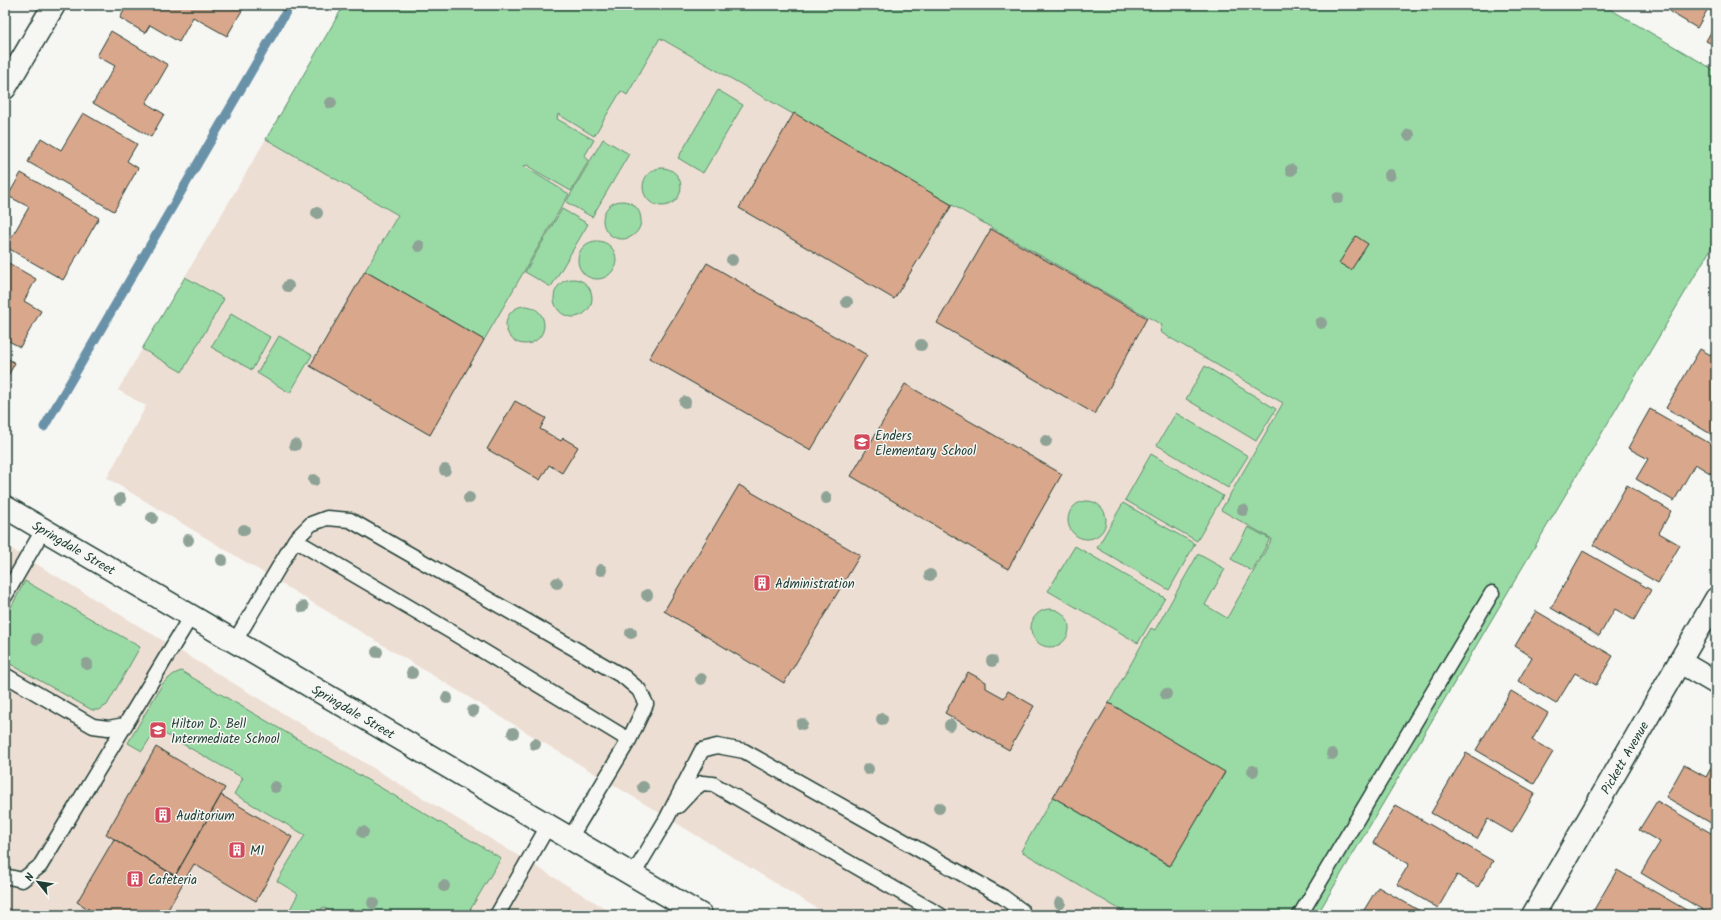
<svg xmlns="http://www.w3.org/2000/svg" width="1721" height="920" font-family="Kalam,sans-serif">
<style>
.built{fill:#edded3}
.green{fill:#9adba5;stroke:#5c8c6c}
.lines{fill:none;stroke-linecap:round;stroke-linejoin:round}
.stream{stroke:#6992a9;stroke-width:9}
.building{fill:#d9a78c;stroke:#1f3d34}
.lane-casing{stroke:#1f3d34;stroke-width:17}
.street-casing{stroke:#1f3d34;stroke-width:25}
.secondary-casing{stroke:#1f3d34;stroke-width:25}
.lane{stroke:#f6f6f2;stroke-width:14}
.street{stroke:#f6f6f2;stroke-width:22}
.secondary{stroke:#f6f6f2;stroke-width:22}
.tree{fill:#8ea296}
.labels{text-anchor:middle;stroke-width:3;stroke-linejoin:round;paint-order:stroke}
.poi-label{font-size:13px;fill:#1f3d34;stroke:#f6f6f2;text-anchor:start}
.street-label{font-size:13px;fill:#1f3d34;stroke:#f6f6f2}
</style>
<rect width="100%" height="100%" fill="#f6f6f2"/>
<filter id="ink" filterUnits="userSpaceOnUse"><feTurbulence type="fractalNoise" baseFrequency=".025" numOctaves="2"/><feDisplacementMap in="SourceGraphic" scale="8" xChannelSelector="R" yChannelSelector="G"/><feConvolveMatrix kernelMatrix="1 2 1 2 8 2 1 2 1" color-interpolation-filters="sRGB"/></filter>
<g filter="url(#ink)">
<!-- built -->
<path class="built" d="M 345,5 L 1603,5 L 1716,71 L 1716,240 L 1317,915 L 828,915 L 107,478 L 146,406 L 118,390 Z
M 5,545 L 616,915 L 5,915 Z"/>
<!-- green -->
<path class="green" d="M 344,5 L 1603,5 L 1716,71 L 1716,240 L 1317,915 L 1129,915 L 1021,851 L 1053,797 L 1169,866 L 1225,773 L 1109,703 L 1151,628 L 1155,630 L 1198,554 L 1225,569 L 1205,605 L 1227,618 L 1272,539 L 1221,510 L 1283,403 L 1160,332 L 1162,325 L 660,38 L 627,95 L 621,91 L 594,136 L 558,114 L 557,119 L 594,140 L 584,157 L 589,160 L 571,191 L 529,167 L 529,165 L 523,166 L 569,194 L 484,340 L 365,271 L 398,215 L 266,139 Z
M 718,90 L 743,105 L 703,173 L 678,158 Z
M 603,139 L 629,154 L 592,217 L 566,202 Z
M643 187a19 19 0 1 1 38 0a19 19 0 1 1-38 0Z
M603 220a19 19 0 1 1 38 0a19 19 0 1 1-38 0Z
M 562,209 L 588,224 L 551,287 L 525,272 Z
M578 260a19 19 0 1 1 38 0a19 19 0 1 1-38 0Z
M 185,277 L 224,299 L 182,372 L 142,349 Z
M554 298a19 19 0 1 1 38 0a19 19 0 1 1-38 0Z
M506 325a19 19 0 1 1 38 0a19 19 0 1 1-38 0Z
M 231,314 L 270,337 L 252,370 L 211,347 Z
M 279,336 L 312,355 L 290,393 L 257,373 Z
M 1205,366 L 1276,409 L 1256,441 L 1186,399 Z
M 1176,413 L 1248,456 L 1228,488 L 1157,445 Z
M 1151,454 L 1223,496 L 1197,541 L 1125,500 Z
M1068 520a19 19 0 1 1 38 0a19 19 0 1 1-38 0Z
M 1123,503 L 1195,544 L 1169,590 L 1097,548 Z
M 1248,527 L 1270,539 L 1252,571 L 1231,559 Z
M 1075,546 L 1165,598 L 1138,643 L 1048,591 Z
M 25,581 L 140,647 L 107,705 L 99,710 L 92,710 L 5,661 L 5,618 Z
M1031 628a19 19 0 1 1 38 0a19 19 0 1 1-38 0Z
M 181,671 L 501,858 L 467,915 L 336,915 L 323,907 L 318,915 L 287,915 L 298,894 L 277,881 L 305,835 L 234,794 L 243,778 L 156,729 L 142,751 L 128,743 L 163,683 L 174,674 Z"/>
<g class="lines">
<!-- stream -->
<path class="stream" d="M 44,427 L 290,5"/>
</g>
<!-- building -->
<path class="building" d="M 127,5 L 240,5 L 244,7 L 227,36 L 193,17 L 179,42 L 150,25 L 145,33 L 120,18 Z
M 1663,5 L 1710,5 L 1697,28 L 1670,12 L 1671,10 Z
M 1716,23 L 1716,46 L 1706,41 Z
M 111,31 L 168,65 L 146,103 L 164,114 L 151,137 L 93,103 L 115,66 L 97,56 Z
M 83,113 L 137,144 L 127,161 L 138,168 L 114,211 L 28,162 L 41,138 L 61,150 Z
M 794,113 L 952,205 L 894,299 L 739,208 Z
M 21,173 L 99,218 L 63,280 L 6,247 L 29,207 L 8,196 Z
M 991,229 L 1147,318 L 1095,414 L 937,323 Z
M 1356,236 L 1368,244 L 1351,270 L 1339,263 Z
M 5,261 L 36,279 L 24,301 L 41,311 L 20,347 L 5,339 Z
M 707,263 L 867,355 L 811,450 L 649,358 Z
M 365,271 L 484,340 L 430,435 L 310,366 Z
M 1700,349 L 1716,358 L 1716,437 L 1666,408 Z
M 5,357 L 15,363 L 5,381 Z
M 905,384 L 1062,474 L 1008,569 L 851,476 Z
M 515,401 L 546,418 L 540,429 L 561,441 L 563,438 L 578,447 L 562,473 L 549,465 L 540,480 L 487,449 Z
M 1650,409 L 1716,447 L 1715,476 L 1695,464 L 1674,501 L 1636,479 L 1648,459 L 1628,448 Z
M 739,485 L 860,555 L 784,683 L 664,611 Z
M 1627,485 L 1671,511 L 1659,533 L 1680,545 L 1658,583 L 1593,545 Z
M 1583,551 L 1651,590 L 1634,620 L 1615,609 L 1599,636 L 1551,608 Z
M 1536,611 L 1613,656 L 1596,685 L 1575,673 L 1556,704 L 1518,681 L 1532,657 L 1515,646 Z
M 968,672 L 986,682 L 986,688 L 1004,698 L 1008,691 L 1034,706 L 1009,750 L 945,713 Z
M 1511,691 L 1548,713 L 1532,740 L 1553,752 L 1534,784 L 1476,750 Z
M 1109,703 L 1225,772 L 1170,866 L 1053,797 Z
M 156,747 L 225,788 L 175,876 L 106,834 Z
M 1466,753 L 1535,793 L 1512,833 L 1488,819 L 1477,839 L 1431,813 Z
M 1716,759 L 1716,826 L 1666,797 L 1684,765 L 1706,777 Z
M 221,795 L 292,837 L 256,901 L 194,864 L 184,881 L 175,876 Z
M 1657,801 L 1716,836 L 1716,915 L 1711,915 L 1641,873 L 1660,842 L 1639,830 Z
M 1396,805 L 1493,861 L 1478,887 L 1457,875 L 1438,908 L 1397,884 L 1409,864 L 1373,843 Z
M 114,839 L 184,881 L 165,915 L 98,915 L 77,902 Z
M 1617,870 L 1695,915 L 1591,915 Z
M 1378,887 L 1427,915 L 1361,915 Z"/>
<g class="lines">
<!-- lane casing -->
<g class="lane-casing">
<path id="lane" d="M 295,540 L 455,634 L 629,740 L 570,838
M 5,596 L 43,530
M 235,641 L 295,540 L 311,524 L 327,518 L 350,520 L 624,677 L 639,690 L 646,704 L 629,740
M 5,675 L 93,726 L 108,728 L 125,725
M 678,806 L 693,790 L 702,783 L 713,784 L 940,915
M 633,875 L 667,818 L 702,750 L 717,746 L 744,751 L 1003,897 L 1022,911 L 1024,915
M 5,876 L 22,880 L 40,866 L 191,616
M 497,915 L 548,826
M 1300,915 L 1492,593"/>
</g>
<!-- street casing -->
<g class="street-casing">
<g id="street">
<path d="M 5,88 L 54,5"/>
<path d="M 1680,662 L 1716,683"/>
<path id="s1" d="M 1533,915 L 1716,599"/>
</g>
</g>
<!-- secondary casing -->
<g class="secondary-casing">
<g id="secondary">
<path id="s2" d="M 5,507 L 701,915"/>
</g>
</g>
<!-- lane -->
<use href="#lane" class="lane"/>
<!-- street -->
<use href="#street" class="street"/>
<!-- secondary -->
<use href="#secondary" class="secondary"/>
</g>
<!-- trees -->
<g class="tree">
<circle cx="331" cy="103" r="6"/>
<circle cx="1409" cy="135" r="6"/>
<circle cx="1291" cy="170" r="6"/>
<circle cx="1390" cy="175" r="6"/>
<circle cx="1338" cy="198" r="6"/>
<circle cx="317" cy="213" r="6"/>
<circle cx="419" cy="246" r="6"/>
<circle cx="732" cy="260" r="6"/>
<circle cx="288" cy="286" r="6"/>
<circle cx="847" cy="302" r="6"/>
<circle cx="1321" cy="323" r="6"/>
<circle cx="921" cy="345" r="6"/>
<circle cx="685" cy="402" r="6"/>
<circle cx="1046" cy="441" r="6"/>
<circle cx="295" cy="445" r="6"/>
<circle cx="445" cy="470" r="6"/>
<circle cx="314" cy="480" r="6"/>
<circle cx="469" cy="498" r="6"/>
<circle cx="826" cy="498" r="6"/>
<circle cx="120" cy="499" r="6"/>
<circle cx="1243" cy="510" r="6"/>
<circle cx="152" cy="518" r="6"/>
<circle cx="244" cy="530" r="6"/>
<circle cx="188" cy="540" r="6"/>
<circle cx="222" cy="560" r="6"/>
<circle cx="601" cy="570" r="6"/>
<circle cx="930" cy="575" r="6"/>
<circle cx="557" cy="583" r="6"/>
<circle cx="647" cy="595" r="6"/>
<circle cx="303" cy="607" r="6"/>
<circle cx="631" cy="633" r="6"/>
<circle cx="37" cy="639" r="6"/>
<circle cx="377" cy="652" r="6"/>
<circle cx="992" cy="661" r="6"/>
<circle cx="87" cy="664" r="6"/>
<circle cx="412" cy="673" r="6"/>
<circle cx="701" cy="679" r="6"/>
<circle cx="1166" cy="694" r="6"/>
<circle cx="447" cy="698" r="6"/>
<circle cx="473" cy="711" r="6"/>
<circle cx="882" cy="719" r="6"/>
<circle cx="802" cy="724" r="6"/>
<circle cx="950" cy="725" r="6"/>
<circle cx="513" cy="733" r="6"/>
<circle cx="535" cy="744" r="6"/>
<circle cx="1332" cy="754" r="6"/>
<circle cx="868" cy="769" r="6"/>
<circle cx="1253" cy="771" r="6"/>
<circle cx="275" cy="787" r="6"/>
<circle cx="643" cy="787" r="6"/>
<circle cx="939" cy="808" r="6"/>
<circle cx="363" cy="832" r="6"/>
<circle cx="444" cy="886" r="6"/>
<circle cx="373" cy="903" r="6"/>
<circle cx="1060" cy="903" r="6"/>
</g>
</g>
<!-- icons -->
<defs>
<g id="school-square" transform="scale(0.9)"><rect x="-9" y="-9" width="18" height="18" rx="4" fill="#d1495b" stroke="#f6f6f2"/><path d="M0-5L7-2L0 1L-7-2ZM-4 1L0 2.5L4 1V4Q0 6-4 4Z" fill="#fff"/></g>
<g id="building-square" transform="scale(0.9)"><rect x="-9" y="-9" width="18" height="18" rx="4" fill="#d1495b" stroke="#f6f6f2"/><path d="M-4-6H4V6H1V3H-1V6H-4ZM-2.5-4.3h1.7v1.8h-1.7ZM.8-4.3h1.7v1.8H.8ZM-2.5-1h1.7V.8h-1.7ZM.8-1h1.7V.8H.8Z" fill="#fff"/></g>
</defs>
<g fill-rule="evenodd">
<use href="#school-square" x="862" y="442"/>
<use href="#building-square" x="762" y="583"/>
<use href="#school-square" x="158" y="730"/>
<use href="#building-square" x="163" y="815"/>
<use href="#building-square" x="237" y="850"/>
<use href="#building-square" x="135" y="879"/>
</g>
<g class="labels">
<!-- poi labels -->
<g class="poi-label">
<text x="875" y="440">Enders<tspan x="875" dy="15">Elementary School</tspan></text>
<text x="775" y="588">Administration</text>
<text x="171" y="728">Hilton D. Bell<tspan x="171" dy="15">Intermediate School</tspan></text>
<text x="176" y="820">Auditorium</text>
<text x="250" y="855">M1</text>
<text x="148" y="884">Cafeteria</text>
</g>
<!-- street labels -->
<g class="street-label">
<text dy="5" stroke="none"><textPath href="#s2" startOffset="80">Springdale Street</textPath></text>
<text dy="5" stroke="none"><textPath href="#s2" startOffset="404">Springdale Street</textPath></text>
<text dy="5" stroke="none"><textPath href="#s1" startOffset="182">Pickett Avenue</textPath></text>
</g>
</g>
<!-- margin -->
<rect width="1721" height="920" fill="none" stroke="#f6f6f2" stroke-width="20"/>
<rect x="10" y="10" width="1701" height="900" fill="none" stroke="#1f3d34" stroke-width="1.5" filter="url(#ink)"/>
<!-- north arrow -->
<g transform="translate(38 882) rotate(300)" stroke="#f6f6f2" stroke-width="3" paint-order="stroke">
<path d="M0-3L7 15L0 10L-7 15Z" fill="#1f3d34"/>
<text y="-6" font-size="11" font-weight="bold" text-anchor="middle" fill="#1f3d34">N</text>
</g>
</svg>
